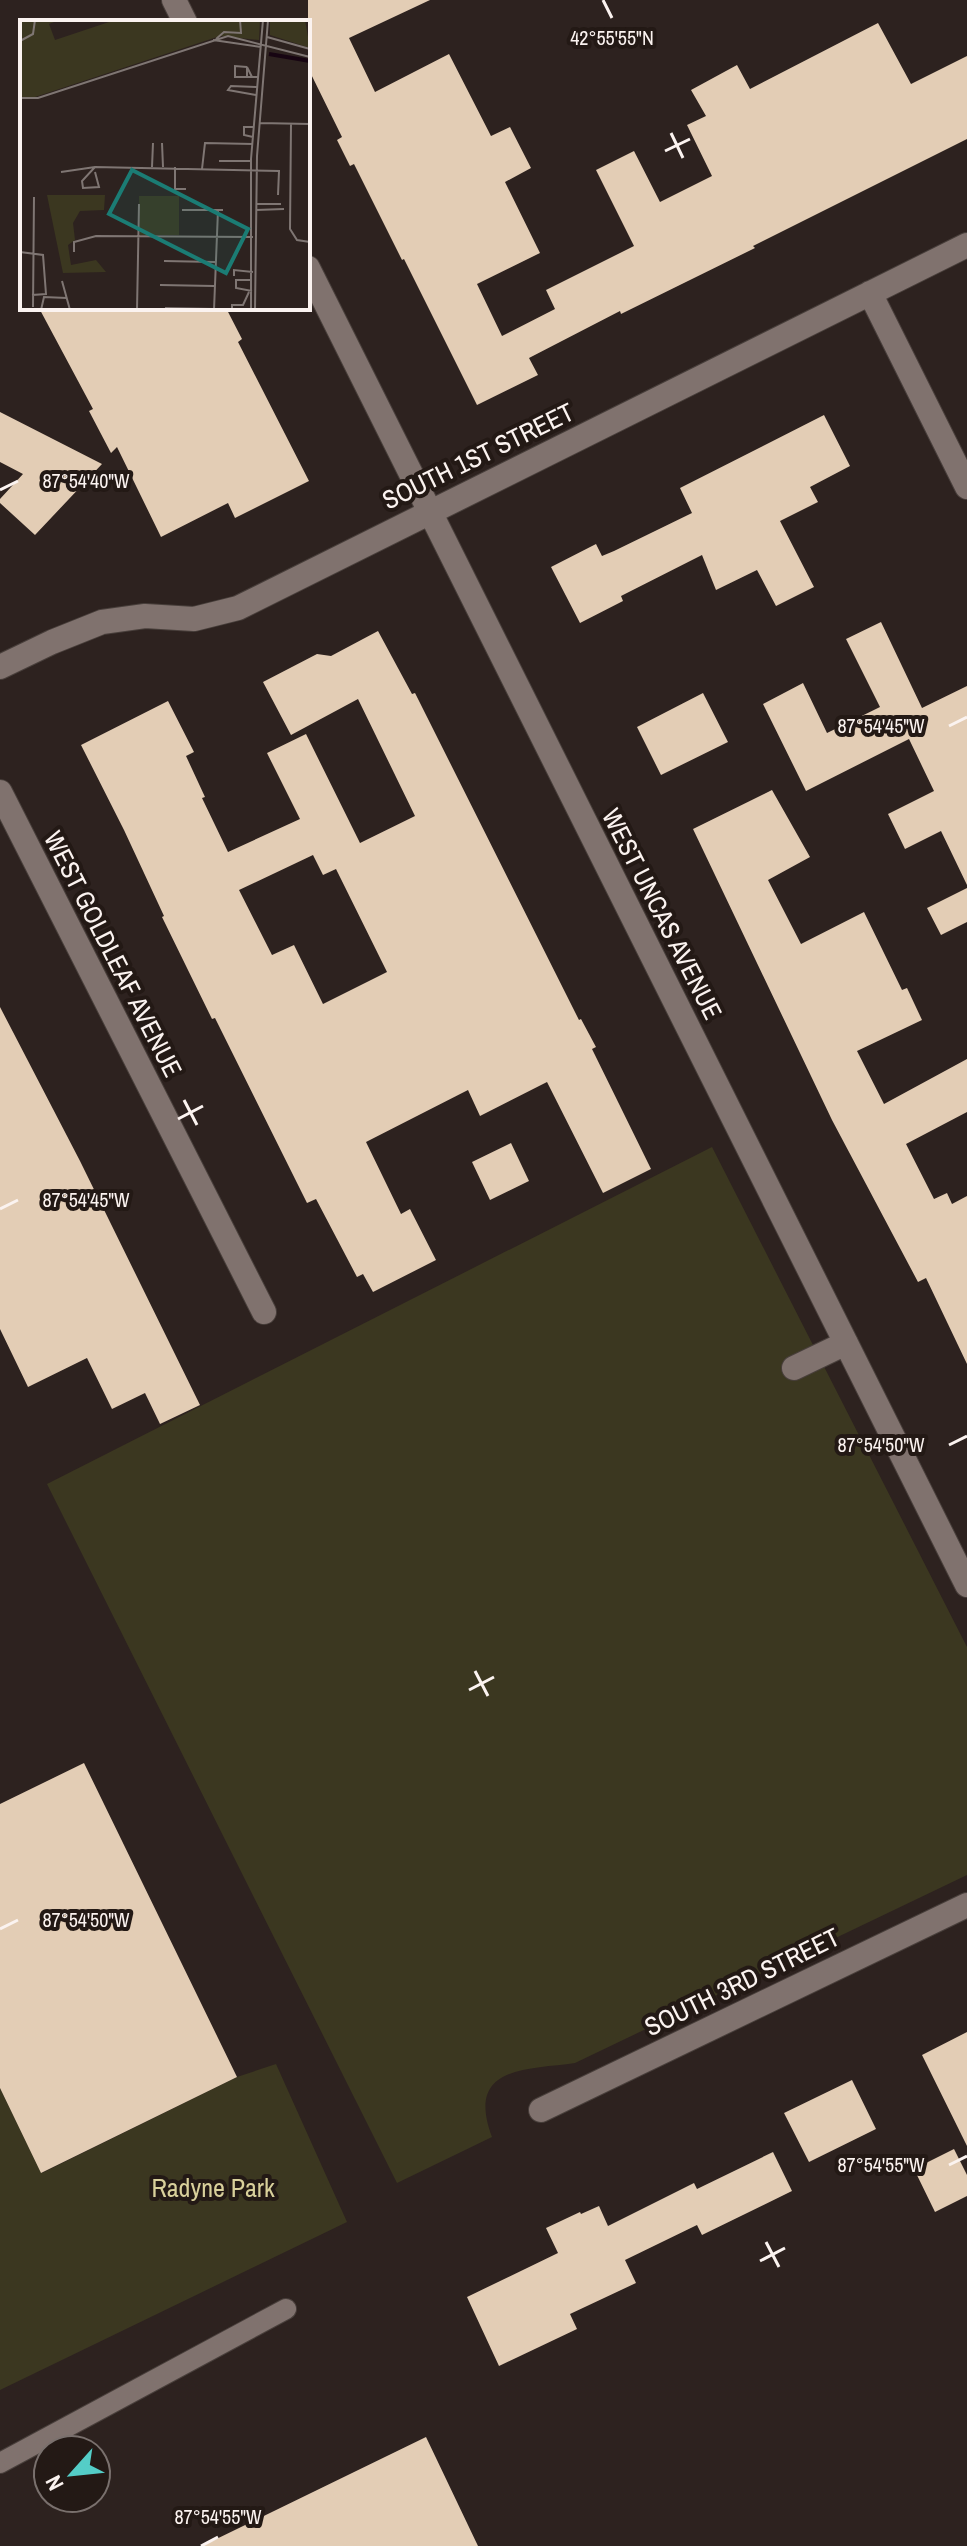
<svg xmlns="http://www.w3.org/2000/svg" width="967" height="2546" font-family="'Archivo Narrow',sans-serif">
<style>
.green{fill:#3b3720}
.building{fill:#e3cdb5;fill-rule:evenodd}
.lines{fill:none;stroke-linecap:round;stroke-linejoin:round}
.service-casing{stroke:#483f3b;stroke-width:22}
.minor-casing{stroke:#483f3b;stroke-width:26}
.service{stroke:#80726e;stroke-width:20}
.minor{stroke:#80726e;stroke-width:24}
.ticks{fill:none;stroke:#fbf3f0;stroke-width:3}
.labels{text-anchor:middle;stroke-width:8;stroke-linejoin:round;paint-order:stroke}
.street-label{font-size:26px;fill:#fbf3f0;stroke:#231915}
.park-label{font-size:26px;fill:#d9d09b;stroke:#231915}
.inset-river{fill:none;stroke:#170512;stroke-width:4}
.inset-road{fill:none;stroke:#7f7673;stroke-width:2}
.view{fill:#1b7c74;fill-opacity:0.15;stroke:#1b7c74;stroke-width:4}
.inset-edge{fill:none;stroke:#fbf3f0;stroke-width:4}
.ticks-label{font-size:20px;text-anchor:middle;fill:#fbf3f0;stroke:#231915;stroke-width:8;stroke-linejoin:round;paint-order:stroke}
</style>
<rect width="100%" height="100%" fill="#2d221f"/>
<!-- green -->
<path class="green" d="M 712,1147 L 967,1647 L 967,1875 L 575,2063 C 527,2070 465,2065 492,2137 L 397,2183 L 47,1484 Z
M 276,2064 L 347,2222 L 0,2390 L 0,2088 L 42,2173 L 237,2077 Z"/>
<!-- building -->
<path class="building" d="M 308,0 L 430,0 L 349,38 L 375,92 L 449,54 L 491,136 L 510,127 L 531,168 L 505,182 L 540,253 L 477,284 L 502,336 L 555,309 L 546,290 L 634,246 L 596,170 L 634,151 L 660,202 L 712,176 L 687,125 L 706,116 L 691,90 L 737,65 L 750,89 L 878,23 L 911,84 L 967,56 L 967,139 L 753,246 L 755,248 L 621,314 L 620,311 L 529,358 L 538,375 L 477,405 L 404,259 L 402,260 L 354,164 L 350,166 L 337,140 L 342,137 L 308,68 Z
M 39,308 L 226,308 L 242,339 L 238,342 L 309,481 L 235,518 L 228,503 L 161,537 L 117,447 L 111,453 L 89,411 L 93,409 Z
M 0,412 L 102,464 L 35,535 L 0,503 L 0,499 L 23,474 L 0,462 Z
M 824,415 L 850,466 L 810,487 L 818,502 L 780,521 L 814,587 L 776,606 L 757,570 L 716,590 L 702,555 L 621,596 L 623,601 L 580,623 L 551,567 L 596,544 L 602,556 L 614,551 L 692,513 L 680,488 Z
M 881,622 L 922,708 L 967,686 L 967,885 L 941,831 L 905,849 L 888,814 L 934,791 L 909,739 L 806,791 L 763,704 L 803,683 L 827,733 L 880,707 L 846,639 Z
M 378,631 L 412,694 L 415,693 L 579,1020 L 581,1019 L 596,1047 L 592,1049 L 651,1169 L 603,1193 L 547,1082 L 480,1116 L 468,1090 L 366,1142 L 401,1214 L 410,1209 L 436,1260 L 373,1292 L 363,1274 L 357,1277 L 316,1199 L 307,1203 L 215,1018 L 212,1019 L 162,917 L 164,916 L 124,830 L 81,745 L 168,701 L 194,752 L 186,756 L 205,797 L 202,798 L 228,852 L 300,819 L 267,753 L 306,734 L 360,843 L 415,816 L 358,699 L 291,735 L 263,682 L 317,654 L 331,656 ZM 313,855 L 323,875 L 336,869 L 387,972 L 323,1004 L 294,945 L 272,955 L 239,890 Z
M 703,693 L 728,742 L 661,775 L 637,727 Z
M 772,790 L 810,857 L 768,880 L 801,944 L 864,912 L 902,990 L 907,988 L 922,1020 L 857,1051 L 884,1104 L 967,1059 L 967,1112 L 906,1144 L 934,1199 L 947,1193 L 952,1204 L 967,1196 L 967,1364 L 926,1278 L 918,1282 L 832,1120 L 693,829 Z
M 967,888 L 967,922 L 941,935 L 927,908 Z
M 0,1007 L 80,1161 L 200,1405 L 160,1424 L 145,1393 L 112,1409 L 87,1358 L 28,1387 L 0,1329 Z
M 511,1143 L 529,1181 L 490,1200 L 472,1162 Z
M 84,1763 L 237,2077 L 41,2173 L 0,2088 L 0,1804 Z
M 967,2032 L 967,2146 L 922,2055 Z
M 852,2080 L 876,2129 L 809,2162 L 784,2113 Z
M 954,2149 L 967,2175 L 967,2196 L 935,2212 L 914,2169 Z
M 773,2152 L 792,2191 L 702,2235 L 697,2225 L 625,2260 L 636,2283 L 570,2314 L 577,2329 L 499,2366 L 467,2297 L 558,2253 L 546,2228 L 580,2212 L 581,2214 L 599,2206 L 608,2226 L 694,2183 L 697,2189 Z
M 426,2437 L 478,2546 L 202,2546 Z"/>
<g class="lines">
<!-- service casing -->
<g class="service-casing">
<path id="service" d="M 0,2463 L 286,2309"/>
</g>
<!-- minor casing -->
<g class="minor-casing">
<path id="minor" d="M 174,0 L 185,22
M 308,268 L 967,1585
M 870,293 L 967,487
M 0,667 L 52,642 L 102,622 L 145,616 L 194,619 L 238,608 L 967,245
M 0,792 L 264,1312
M 794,1368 L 846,1343
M 541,2110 L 967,1905"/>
</g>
<!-- service -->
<use href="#service" class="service"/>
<!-- minor -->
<use href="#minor" class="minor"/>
</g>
<!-- ticks -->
<path class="ticks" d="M 603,0 L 612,18M 671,133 L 683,158M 665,151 L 690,139M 0,490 L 18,481M 949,726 L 967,717M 184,1100 L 197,1125M 178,1119 L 203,1106M 0,1209 L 18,1200M 949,1445 L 967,1436M 475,1671 L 488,1696M 469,1690 L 494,1677M 0,1929 L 18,1920M 949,2165 L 967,2156M 766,2242 L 779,2267M 760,2261 L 785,2248M 201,2546 L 218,2537"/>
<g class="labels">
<!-- street labels -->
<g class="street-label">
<text transform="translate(478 456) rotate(-26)" y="9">SOUTH 1ST STREET</text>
<text transform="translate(662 914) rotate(63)" y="9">WEST UNCAS AVENUE</text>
<text transform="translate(113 954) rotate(63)" y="9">WEST GOLDLEAF AVENUE</text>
<text transform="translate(742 1982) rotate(-26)" y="9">SOUTH 3RD STREET</text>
</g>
<!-- park labels -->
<g class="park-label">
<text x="213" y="2197">Radyne Park</text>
</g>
</g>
<!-- overview -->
<g transform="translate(20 20)">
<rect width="290" height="290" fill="#2d221f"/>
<path d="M 0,0 L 39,0 L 29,4 L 35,20 L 95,0 L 240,0 L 239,20 L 200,16 L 12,78 L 0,77 ZM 250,0 L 285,0 L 290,28 L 250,15 ZM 27,175 L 85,175 L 84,190 L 60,191 L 53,203 L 55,220 L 48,225 L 51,245 L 76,240 L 86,252 L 43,253 ZM 119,176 L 159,176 L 159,215 L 120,215 Z" fill="#3b3720"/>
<path class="inset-river" d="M 249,34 L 290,41"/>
<path class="inset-road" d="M 247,17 L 290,29M 196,19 L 204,12 L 221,13 L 220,0M 193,20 L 241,27M 0,21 L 13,14 L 15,0M 227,57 L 215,57 L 215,46 L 227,47M 232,57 L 227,47 L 227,57 L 238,57M 236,75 L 208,70 L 211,66 L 237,67M 0,78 L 18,78 L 208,16 L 290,37M 0,95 L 0,242M 239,103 L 290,104M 271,104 L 270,209 L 277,220 L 290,222M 233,117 L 224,115 L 224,107 L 234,107M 142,123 L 143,147M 199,141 L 231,141M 75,147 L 62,161 L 63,168 L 79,167 L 75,152M 132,147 L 133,123M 155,147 L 155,169 L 166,169M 182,149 L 185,123 L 233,124M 41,152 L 75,147 L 259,151 L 258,175M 236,184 L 261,184M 162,190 L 203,190M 236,190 L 264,189M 0,232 L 23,235 L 26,274 L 12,275M 54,232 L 54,222 L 76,216 L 233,217M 144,241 L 195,242M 214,256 L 214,250 L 233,252M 232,260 L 216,260 L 216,268 L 232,271M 42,261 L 50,290M 140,265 L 194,266M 13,287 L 14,177M 145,288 L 194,289M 21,290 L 24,277 L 47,278M 117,290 L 119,184M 194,290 L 198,190M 212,290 L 212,285 L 223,285 L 229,272M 231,290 L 231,139 L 243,0M 235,290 L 237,136 L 248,0"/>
<path class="view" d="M 112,150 L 228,209 L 206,253 L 89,194 Z"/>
<rect width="290" height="290" class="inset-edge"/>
</g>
<g class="ticks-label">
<text x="612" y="45">42°55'55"N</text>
<text x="86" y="488">87°54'40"W</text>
<text x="881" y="733">87°54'45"W</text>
<text x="86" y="1207">87°54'45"W</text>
<text x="881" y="1452">87°54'50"W</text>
<text x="86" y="1927">87°54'50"W</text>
<text x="881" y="2172">87°54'55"W</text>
<text x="218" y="2524">87°54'55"W</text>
</g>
<!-- north arrow -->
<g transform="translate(72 2474) rotate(243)"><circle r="38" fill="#231915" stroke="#79706d" stroke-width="2"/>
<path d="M0-6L14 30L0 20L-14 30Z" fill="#54cdc7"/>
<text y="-12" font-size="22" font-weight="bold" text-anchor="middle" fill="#fbf3f0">N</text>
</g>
</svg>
